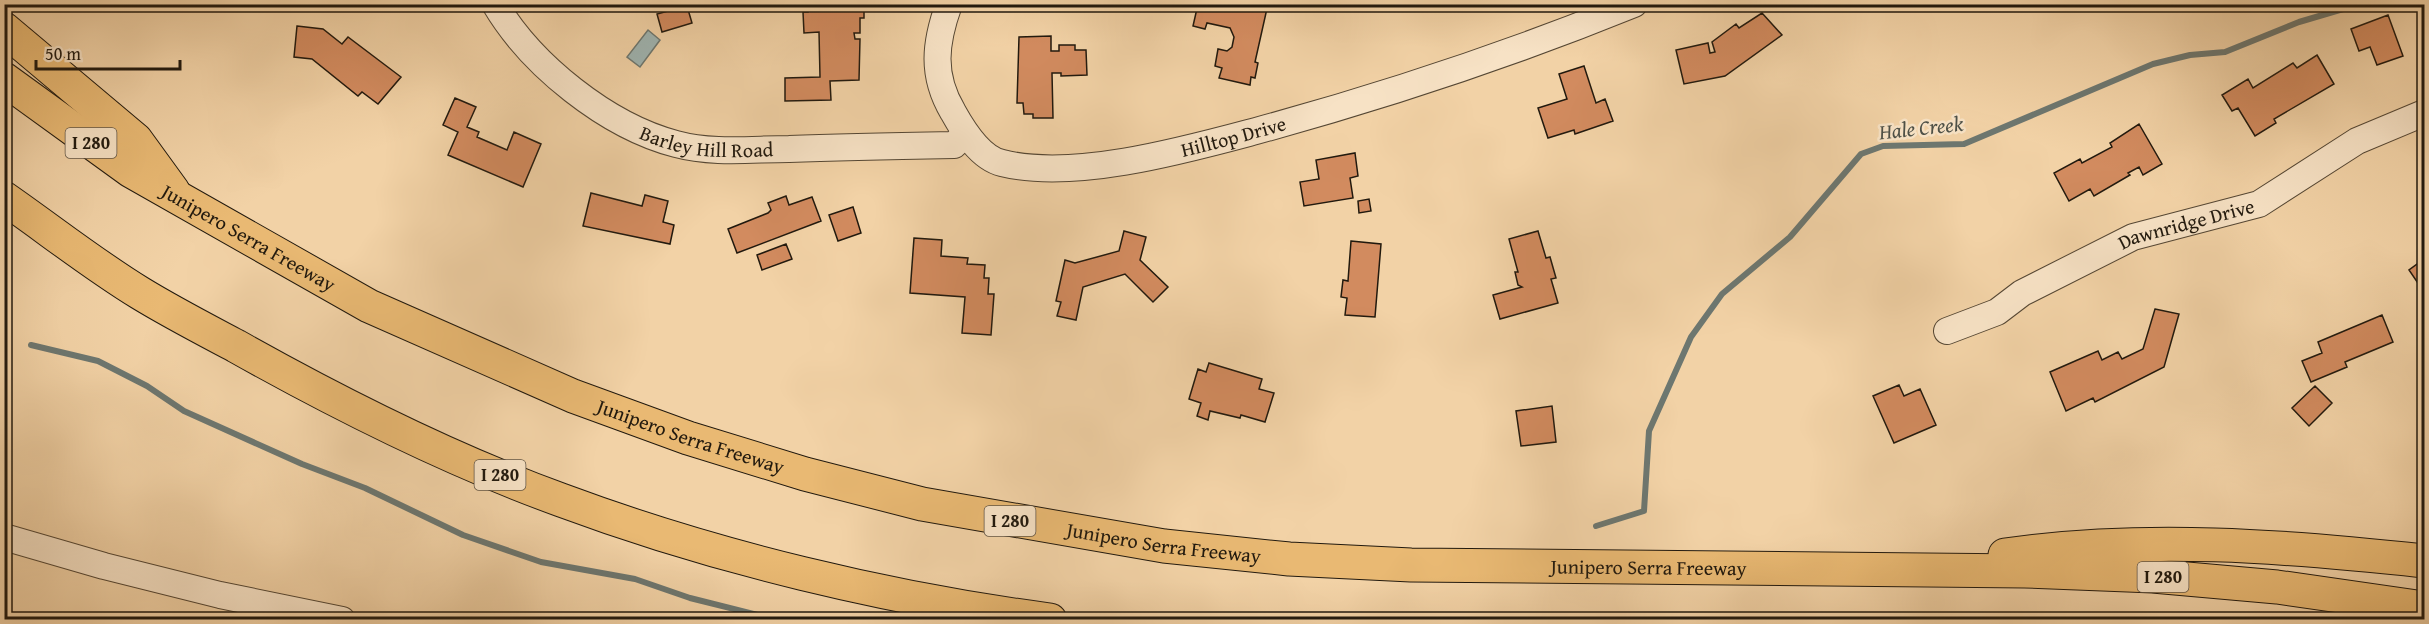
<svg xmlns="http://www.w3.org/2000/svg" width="2429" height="624" font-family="'Gentium Book Plus',serif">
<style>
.water{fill:#9fb5b2;stroke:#6d7770;stroke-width:1.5}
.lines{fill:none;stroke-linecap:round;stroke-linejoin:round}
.stream{stroke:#6d7770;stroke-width:6}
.building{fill:#d28b5f;stroke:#21190e;stroke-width:1.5}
.minor-casing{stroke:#554734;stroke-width:28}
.highway-casing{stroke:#21190e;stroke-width:35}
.minor{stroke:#f7e2c5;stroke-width:26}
.highway{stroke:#e9b973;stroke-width:33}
.labels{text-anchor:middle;stroke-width:5;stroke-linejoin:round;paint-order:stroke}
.shield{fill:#f7e2c5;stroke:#615545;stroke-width:1.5}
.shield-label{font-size:18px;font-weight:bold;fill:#21190e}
.street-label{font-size:20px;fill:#21190e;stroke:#f7e2c5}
.water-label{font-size:21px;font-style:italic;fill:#4d5047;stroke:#f7e2c5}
</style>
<rect width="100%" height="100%" fill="#f2d2a6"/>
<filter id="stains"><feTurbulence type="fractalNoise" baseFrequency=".00333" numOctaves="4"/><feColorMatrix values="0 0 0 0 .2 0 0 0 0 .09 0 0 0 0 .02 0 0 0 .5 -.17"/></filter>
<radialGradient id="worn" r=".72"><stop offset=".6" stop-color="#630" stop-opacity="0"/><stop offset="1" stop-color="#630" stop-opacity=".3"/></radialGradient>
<!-- water -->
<path class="water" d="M 648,30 L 660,40 L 640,67 L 627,57 Z"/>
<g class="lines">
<!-- stream -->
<path class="stream" d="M 2419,4 L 2424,5
M 31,345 L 98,361 L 147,386 L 184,411 L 302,464 L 365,488 L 463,535 L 541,562 L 635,579 L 690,598 L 778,620
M 1596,526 L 1644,511 L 1649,431 L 1691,337 L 1722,294 L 1790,237 L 1861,154 L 1883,146 L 1964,144 L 2153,64 L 2190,55 L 2225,52 L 2299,22 L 2360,4"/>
</g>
<!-- building -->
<path class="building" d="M 808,4 L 864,4 L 864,18 L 860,18 L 860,33 L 854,33 L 855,39 L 860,39 L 859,80 L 830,81 L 831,100 L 785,101 L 785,78 L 820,77 L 819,32 L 804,33 L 803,12 L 808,12 Z
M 1198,4 L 1236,7 L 1236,4 L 1268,4 L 1255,62 L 1258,63 L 1255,78 L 1251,77 L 1250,85 L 1219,78 L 1222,68 L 1215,66 L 1218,49 L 1227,51 L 1232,47 L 1234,37 L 1230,28 L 1207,23 L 1205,29 L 1193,26 Z
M 687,6 L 692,23 L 662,32 L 657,14 Z
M 1762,13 L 1782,35 L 1725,76 L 1684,84 L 1676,50 L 1708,43 L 1710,53 L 1715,52 L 1712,42 L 1736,24 L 1739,28 Z
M 2388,15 L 2403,56 L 2377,65 L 2370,47 L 2359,51 L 2351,29 Z
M 297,26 L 323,29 L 342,44 L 348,37 L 401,77 L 378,104 L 362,92 L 358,96 L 312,59 L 294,57 Z
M 1051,36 L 1051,51 L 1059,51 L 1059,45 L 1075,45 L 1075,50 L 1086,50 L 1087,75 L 1061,76 L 1061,73 L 1052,73 L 1053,118 L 1033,118 L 1033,114 L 1024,114 L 1023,103 L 1017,103 L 1019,37 Z
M 2317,55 L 2334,84 L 2274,119 L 2276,123 L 2255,136 L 2238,108 L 2232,111 L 2222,95 L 2248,79 L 2253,88 L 2293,63 L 2297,68 Z
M 1584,66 L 1596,103 L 1605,99 L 1613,121 L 1575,134 L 1574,130 L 1548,138 L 1538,108 L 1567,99 L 1559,74 Z
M 455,98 L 476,107 L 467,127 L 479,132 L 477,137 L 507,150 L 514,132 L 541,144 L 523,187 L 448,155 L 458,132 L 443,125 Z
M 2139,124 L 2162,164 L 2143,175 L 2139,167 L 2128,173 L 2130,175 L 2094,196 L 2090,189 L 2069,201 L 2054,173 L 2080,159 L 2082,163 L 2112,147 L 2110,143 Z
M 1355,153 L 1358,176 L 1350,178 L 1353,198 L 1304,206 L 1300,182 L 1319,179 L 1316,160 Z
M 591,193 L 642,206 L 645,195 L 668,201 L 663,222 L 674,225 L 670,244 L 583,226 Z
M 786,196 L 789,205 L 812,197 L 821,221 L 737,253 L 728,229 L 768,213 L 771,210 L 768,203 Z
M 1369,199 L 1371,211 L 1359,213 L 1358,201 Z
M 853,207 L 861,233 L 838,241 L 829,215 Z
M 1124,231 L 1146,237 L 1140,260 L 1168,287 L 1153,302 L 1125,274 L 1083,287 L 1076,320 L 1057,316 L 1061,302 L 1056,301 L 1065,260 L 1075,263 L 1119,251 Z
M 1538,231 L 1546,258 L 1550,257 L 1556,278 L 1551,279 L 1558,303 L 1500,319 L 1493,295 L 1522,287 L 1518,285 L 1515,272 L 1518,272 L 1509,239 Z
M 914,238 L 942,240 L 941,256 L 968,258 L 967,264 L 985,265 L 984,278 L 989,278 L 988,294 L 994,294 L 991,335 L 962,333 L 965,297 L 910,293 Z
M 1351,241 L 1381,244 L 1375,317 L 1345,315 L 1347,298 L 1341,297 L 1343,280 L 1348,281 Z
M 786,244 L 792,259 L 762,270 L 757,255 Z
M 2424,259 L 2424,292 L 2409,270 Z
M 2155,309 L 2179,314 L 2164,367 L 2095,402 L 2093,398 L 2066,411 L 2050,372 L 2098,351 L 2102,360 L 2118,352 L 2122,359 L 2143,349 Z
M 2382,315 L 2393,342 L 2345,362 L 2347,367 L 2311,382 L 2302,361 L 2322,353 L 2318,342 Z
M 1209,363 L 1262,379 L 1259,389 L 1274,393 L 1265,422 L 1241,415 L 1240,418 L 1210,411 L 1208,420 L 1197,416 L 1201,403 L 1189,399 L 1198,369 L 1206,372 Z
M 1899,385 L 1904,396 L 1920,389 L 1936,425 L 1894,443 L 1873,396 Z
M 2315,386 L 2332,403 L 2309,426 L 2292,408 Z
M 1552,406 L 1556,442 L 1521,446 L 1516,411 Z"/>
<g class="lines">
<!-- minor casing -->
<g class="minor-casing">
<g id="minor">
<path id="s1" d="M 495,4 C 531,65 607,126 676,144 C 713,154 752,149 789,149 C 844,147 899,146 954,145 L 965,134"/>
<path id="s2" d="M 949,4 C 935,43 931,75 953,112 C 963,130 980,158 1002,163 C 1074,181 1185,150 1256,131 C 1384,96 1511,54 1634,4"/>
<path id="s3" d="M 1947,331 L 1997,312 L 2022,293 L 2133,237 L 2259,204 L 2357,141 L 2424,113"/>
<path d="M 4,537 L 104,566 L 220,595 L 342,620"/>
</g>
</g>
<!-- highway casing -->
<g class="highway-casing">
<g id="highway">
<path d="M 4,29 L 136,140 L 173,191"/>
<path id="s4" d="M 4,79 L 131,171 L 369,306 L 573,396 L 688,438 L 805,474 L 922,504 L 1164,546 L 1289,559 L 1411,565 L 2025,571 L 2153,576 L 2277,587 L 2424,608"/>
<path d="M 4,198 C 50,230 94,265 140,293 C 171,312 204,329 236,346 C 341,405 448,459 561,500 C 714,557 889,599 1050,620"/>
<path d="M 2005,555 C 2144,535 2285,546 2424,561"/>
</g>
</g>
<!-- minor -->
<use href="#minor" class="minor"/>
<!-- highway -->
<use href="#highway" class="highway"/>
</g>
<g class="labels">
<!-- shield labels -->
<g class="shield">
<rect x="65.5" y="128" width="51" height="30" rx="4.5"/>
<rect x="474.5" y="460" width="51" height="30" rx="4.5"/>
<rect x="984.5" y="506" width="51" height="30" rx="4.5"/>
<rect x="2137.5" y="562" width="51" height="30" rx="4.5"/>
</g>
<g class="shield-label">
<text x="91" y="149">I 280</text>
<text x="500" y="481">I 280</text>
<text x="1010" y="527">I 280</text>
<text x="2163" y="583">I 280</text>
</g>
<!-- street labels -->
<g class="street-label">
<text dy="7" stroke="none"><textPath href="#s2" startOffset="420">Hilltop Drive</textPath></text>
<text dy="7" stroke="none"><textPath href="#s1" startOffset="264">Barley Hill Road</textPath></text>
<text dy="7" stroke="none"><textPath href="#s3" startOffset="264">Dawnridge Drive</textPath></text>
<text dy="7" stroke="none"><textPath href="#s4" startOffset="292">Junipero Serra Freeway</textPath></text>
<text dy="7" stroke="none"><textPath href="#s4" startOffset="778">Junipero Serra Freeway</textPath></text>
<text dy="7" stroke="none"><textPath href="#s4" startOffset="1264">Junipero Serra Freeway</textPath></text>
<text dy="7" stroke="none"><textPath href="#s4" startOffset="1750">Junipero Serra Freeway</textPath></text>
</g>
<!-- water labels -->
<g class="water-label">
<text transform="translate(1921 128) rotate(-6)" y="7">Hale Creek</text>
</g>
</g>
<!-- margin -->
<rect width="2429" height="624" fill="none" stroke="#f2d2a6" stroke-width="24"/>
<rect x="6" y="6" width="2417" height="612" fill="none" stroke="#21190e" stroke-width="3"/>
<rect x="12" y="12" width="2405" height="600" fill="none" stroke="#21190e" stroke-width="1.5"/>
<!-- scale -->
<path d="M36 60v9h144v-9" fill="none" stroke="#21190e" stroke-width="3"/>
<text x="45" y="60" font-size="18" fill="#21190e" stroke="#f7e2c5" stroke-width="4.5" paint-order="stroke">50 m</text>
<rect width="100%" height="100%" filter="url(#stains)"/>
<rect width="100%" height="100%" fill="url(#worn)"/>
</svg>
